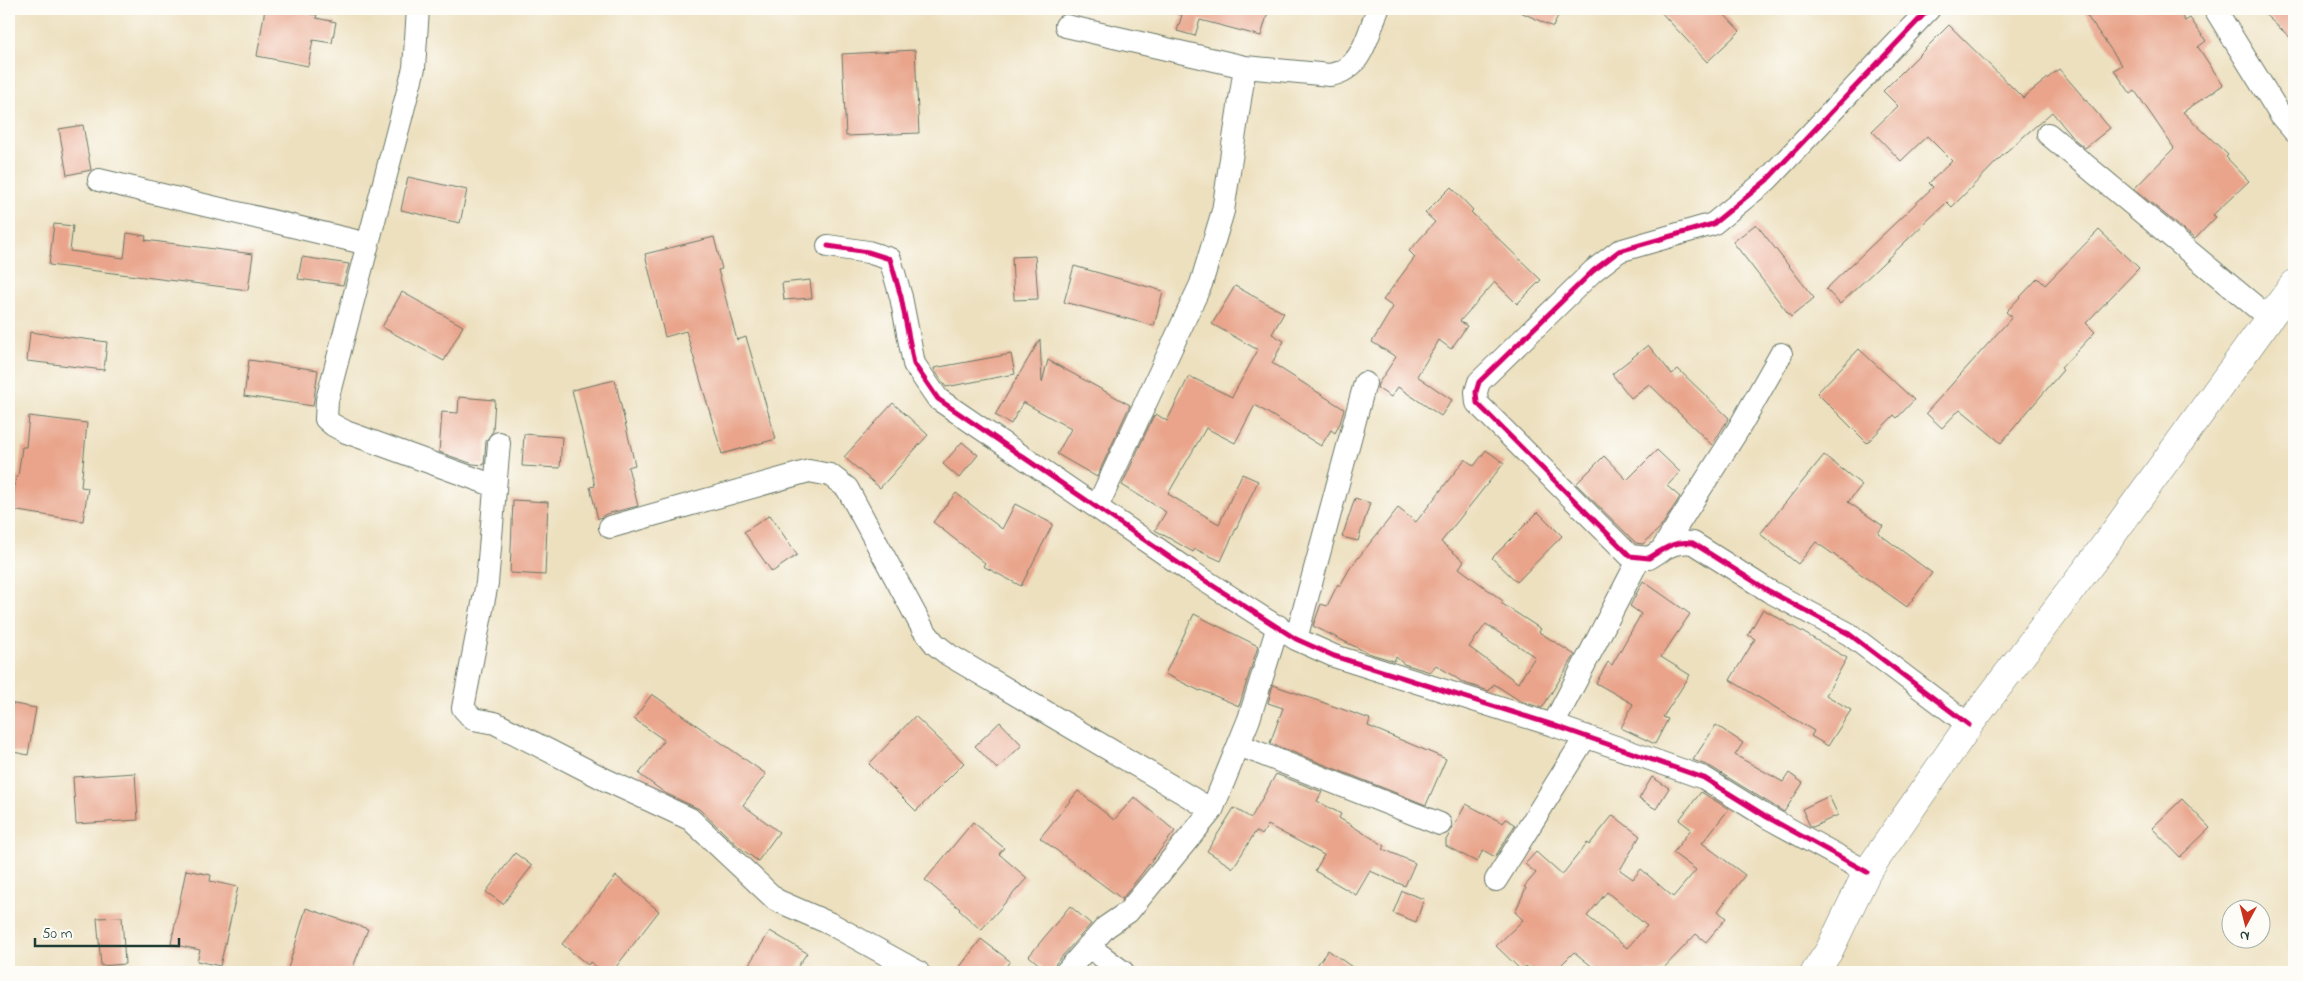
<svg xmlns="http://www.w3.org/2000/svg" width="2303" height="981" font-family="'Indie Flower',sans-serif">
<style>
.building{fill:#e9a48b;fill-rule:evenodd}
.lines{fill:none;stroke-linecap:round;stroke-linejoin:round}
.street-casing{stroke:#677665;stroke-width:24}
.secondary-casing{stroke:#677665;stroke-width:29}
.street{stroke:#fff;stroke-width:22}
.secondary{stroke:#fff;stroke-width:28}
.cycleway-casing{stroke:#fdfcf7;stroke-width:8}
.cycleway{stroke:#d6006c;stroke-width:5}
</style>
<rect width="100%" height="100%" fill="#fdfcf7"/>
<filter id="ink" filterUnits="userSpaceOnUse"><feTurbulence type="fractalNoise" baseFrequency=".02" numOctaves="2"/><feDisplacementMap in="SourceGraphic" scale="10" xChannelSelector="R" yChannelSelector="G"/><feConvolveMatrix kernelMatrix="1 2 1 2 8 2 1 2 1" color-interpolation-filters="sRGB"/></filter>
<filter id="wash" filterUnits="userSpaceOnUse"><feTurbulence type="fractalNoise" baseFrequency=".0096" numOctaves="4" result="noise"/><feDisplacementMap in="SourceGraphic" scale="20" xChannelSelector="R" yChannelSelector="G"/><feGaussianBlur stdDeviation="1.12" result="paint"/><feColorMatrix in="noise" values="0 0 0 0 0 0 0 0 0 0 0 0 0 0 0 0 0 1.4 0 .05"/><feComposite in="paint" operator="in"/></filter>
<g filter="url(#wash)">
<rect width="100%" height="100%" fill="#ede0bf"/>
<g id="blocks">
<!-- building -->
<path class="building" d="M 265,9 L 299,9 L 299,12 L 317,15 L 316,18 L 336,22 L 332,43 L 313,40 L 308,66 L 257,56 Z
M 1176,9 L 1269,9 L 1261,36 L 1200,20 L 1195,36 L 1177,31 L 1182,15 L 1175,13 Z
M 1514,9 L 1561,9 L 1553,27 Z
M 1658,9 L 1719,9 L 1740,31 L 1707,62 Z
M 2082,9 L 2177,9 L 2185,21 L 2190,18 L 2206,41 L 2198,47 L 2223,85 L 2183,112 L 2228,155 L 2226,157 L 2249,181 L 2213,215 L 2216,217 L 2195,239 L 2134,189 L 2174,148 L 2135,91 L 2131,94 L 2114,70 L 2122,65 Z
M 2259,9 L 2294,9 L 2294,41 Z
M 1949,25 L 2023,98 L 2059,69 L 2110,128 L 2085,148 L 2074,139 L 2052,112 L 2008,150 L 1952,207 L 1947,202 L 1840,304 L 1826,289 L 1933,187 L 1929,183 L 1952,161 L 1927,136 L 1901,161 L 1872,131 L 1898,106 L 1883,91 Z
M 915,50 L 919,133 L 846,136 L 842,54 Z
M 83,125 L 91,170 L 67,175 L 59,129 Z
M 408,177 L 467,190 L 460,223 L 401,210 Z
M 1451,187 L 1473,210 L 1471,212 L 1541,280 L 1517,304 L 1495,282 L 1460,321 L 1467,326 L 1451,349 L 1439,340 L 1417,376 L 1452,400 L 1441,416 L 1398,387 L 1391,397 L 1377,388 L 1378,384 L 1396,357 L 1372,342 L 1393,307 L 1383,300 L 1415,257 L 1409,251 L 1435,222 L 1425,213 Z
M 54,224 L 73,226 L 70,251 L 124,258 L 127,233 L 146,236 L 145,240 L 253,254 L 248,290 L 49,265 Z
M 1756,224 L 1814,298 L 1791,317 L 1733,242 Z
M 2099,230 L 2139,268 L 2086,323 L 2095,332 L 2061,368 L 2063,370 L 2001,443 L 1960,409 L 1942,428 L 1926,413 L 2012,317 L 2006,312 L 2038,278 L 2045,285 Z
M 714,237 L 722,269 L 718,270 L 737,340 L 746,337 L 776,439 L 722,454 L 686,331 L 665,337 L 645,254 Z
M 1035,256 L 1038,299 L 1014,300 L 1012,257 Z
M 302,257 L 349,264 L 343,285 L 298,279 Z
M 1074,266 L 1163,291 L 1154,326 L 1064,302 Z
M 810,280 L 812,298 L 784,300 L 782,283 Z
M 1235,286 L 1284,313 L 1272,334 L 1284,341 L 1272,363 L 1344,409 L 1340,423 L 1335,433 L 1331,430 L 1321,446 L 1255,405 L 1235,443 L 1206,428 L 1168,494 L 1219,524 L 1242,474 L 1258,481 L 1221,561 L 1195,549 L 1193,552 L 1155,530 L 1166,512 L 1122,485 L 1153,417 L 1156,414 L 1167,421 L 1189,376 L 1232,397 L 1258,350 L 1212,324 Z
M 402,292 L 463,326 L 444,361 L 382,327 Z
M 30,332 L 107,342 L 104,370 L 27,361 Z
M 1040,339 L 1042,382 L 1048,360 L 1130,405 L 1097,477 L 1057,454 L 1071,429 L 1023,402 L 1011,424 L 995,415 Z
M 1648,345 L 1672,374 L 1678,369 L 1729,418 L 1712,445 L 1649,384 L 1631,398 L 1612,374 Z
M 1859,349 L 1914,400 L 1897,418 L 1894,415 L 1867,443 L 1817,393 Z
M 1011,354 L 1015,374 L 946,387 L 935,371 L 934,368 Z
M 249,360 L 318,370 L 313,406 L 244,396 Z
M 615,380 L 635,465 L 628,467 L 638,506 L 606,514 L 598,519 L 590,487 L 595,486 L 572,390 Z
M 459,397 L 495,400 L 493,431 L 486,441 L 484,465 L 473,464 L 439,452 L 442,412 L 458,413 Z
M 893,403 L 928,435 L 880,488 L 844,457 Z
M 29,416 L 87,423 L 81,487 L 88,488 L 83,521 L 11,510 L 16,477 L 18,477 L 22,447 L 26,447 Z
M 524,434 L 562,437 L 560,468 L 522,466 Z
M 962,442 L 978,455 L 959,478 L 943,464 Z
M 1486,450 L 1504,463 L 1441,542 L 1464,561 L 1459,568 L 1503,601 L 1501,603 L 1541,629 L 1539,632 L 1575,655 L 1542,708 L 1520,701 L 1494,684 L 1489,691 L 1464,683 L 1436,665 L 1430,672 L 1404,664 L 1396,657 L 1394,661 L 1368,653 L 1313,626 L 1321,604 L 1327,606 L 1338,584 L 1340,586 L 1350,568 L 1398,508 L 1416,522 L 1465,459 L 1474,466 ZM 1486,624 L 1535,657 L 1518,683 L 1469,647 Z
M 1657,450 L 1680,472 L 1667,486 L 1680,497 L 1661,527 L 1643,544 L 1636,543 L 1576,484 L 1604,456 L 1627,480 Z
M 1824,455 L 1862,485 L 1848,502 L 1883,526 L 1878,533 L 1932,573 L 1907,607 L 1816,542 L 1798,564 L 1760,534 Z
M 956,493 L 1002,529 L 1015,504 L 1053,524 L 1021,586 L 983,566 L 985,563 L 933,522 Z
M 1355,498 L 1370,503 L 1358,541 L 1342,537 Z
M 513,500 L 548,502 L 545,575 L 510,573 Z
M 1538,512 L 1562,536 L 1517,582 L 1492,558 Z
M 770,515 L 797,555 L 772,572 L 744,532 Z
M 1643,581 L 1690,614 L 1661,657 L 1690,675 L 1663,717 L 1668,719 L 1655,744 L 1621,728 L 1633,704 L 1596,683 L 1608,662 L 1612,665 L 1641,614 L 1630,606 Z
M 1763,609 L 1847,658 L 1826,695 L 1851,710 L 1828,746 L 1811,736 L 1814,731 L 1730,680 L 1755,639 L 1748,635 Z
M 1194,614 L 1258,646 L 1239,706 L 1201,690 L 1200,691 L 1165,674 Z
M 1273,685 L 1370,719 L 1368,726 L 1446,759 L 1426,805 L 1270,743 L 1283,708 L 1268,703 Z
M 652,694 L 766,774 L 743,805 L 779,832 L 758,861 L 740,848 L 699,809 L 665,793 L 639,774 L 664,740 L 634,719 Z
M 9,703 L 36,708 L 28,755 L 9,751 Z
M 915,716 L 964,763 L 916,811 L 869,764 Z
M 1000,722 L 1022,745 L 997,769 L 975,746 Z
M 1716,725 L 1743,743 L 1735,755 L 1783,782 L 1789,773 L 1803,783 L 1784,812 L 1711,767 L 1693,760 Z
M 135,773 L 138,820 L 76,824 L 73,777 Z
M 1276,774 L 1322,792 L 1317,801 L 1341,814 L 1339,818 L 1385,846 L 1383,849 L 1415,863 L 1405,886 L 1370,871 L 1356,895 L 1315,871 L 1324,855 L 1268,825 L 1262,835 L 1256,831 L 1233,868 L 1207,851 L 1234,808 L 1251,818 Z
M 1652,777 L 1669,788 L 1656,809 L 1639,799 Z
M 1078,791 L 1114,820 L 1134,797 L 1175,831 L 1122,899 L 1040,838 Z
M 1701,792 L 1729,809 L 1702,843 L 1745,875 L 1718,911 L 1726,918 L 1706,942 L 1696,934 L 1660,972 L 1599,972 L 1574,952 L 1554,972 L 1533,972 L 1526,966 L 1521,970 L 1496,946 L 1523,920 L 1515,912 L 1526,888 L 1524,887 L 1536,873 L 1525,864 L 1536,852 L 1562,875 L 1587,843 L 1589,845 L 1613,815 L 1640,836 L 1620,870 L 1633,879 L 1641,869 L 1673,897 L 1696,870 L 1673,853 L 1691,829 L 1679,820 ZM 1607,892 L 1647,926 L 1627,948 L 1587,916 Z
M 1829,796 L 1838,815 L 1813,827 L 1810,826 L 1802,809 Z
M 2182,799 L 2210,828 L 2180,857 L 2152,828 Z
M 1466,804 L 1503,823 L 1506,819 L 1515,825 L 1495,857 L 1483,850 L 1477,862 L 1446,846 L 1446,840 Z
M 973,822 L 1004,848 L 999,854 L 1027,878 L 981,930 L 959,910 L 960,909 L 925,880 Z
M 515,853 L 532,866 L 503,904 L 486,892 Z
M 186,870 L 211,875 L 210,881 L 238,887 L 220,966 L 197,961 L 200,950 L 171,944 Z
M 616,876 L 659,911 L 612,972 L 604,972 L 590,962 L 588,965 L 562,944 Z
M 1402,891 L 1424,899 L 1416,922 L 1393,913 Z
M 1070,906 L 1091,924 L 1056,963 L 1053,972 L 1048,972 L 1029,956 Z
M 306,908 L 368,929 L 351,972 L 287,972 Z
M 122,917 L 125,964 L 101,966 L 97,918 Z
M 770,931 L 807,953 L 794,972 L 744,972 Z
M 981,939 L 1010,961 L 1002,972 L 956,972 Z
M 1328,950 L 1359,972 L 1312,972 Z"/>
</g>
</g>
<g filter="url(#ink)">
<use href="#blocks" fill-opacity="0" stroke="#677665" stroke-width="1"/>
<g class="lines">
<!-- street casing -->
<g class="street-casing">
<path id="street" d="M 418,9 L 414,68 L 327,400 L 326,419 L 333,425 L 346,432 L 495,486
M 1929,9 L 1767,180 L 1713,224 L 1619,251 L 1593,271 L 1479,382 L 1476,392 L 1477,403 L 1630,556 L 1649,558 C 1664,549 1674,540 1693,543 L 1769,591 L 1849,634 L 1969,725
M 2215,9 L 2281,116 L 2294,131
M 1066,26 L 1245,67 L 1330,75 C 1363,69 1367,36 1378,9
M 2048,134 L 2269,318
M 99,180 L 368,244
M 828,246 L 868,252 L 890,259 L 901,297 L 914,364 L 938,399 L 1190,571 L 1296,639 L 1334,656 L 1553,725 L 1704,778 L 1767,817 L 1867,872
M 499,443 L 487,583 L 463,708 L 473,719 L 495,723 L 606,780 L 690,819 L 776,900 L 831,924 L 918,972
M 1097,507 L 1201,284 L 1223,211 L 1245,67
M 610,527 L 809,471 L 830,475 L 847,488 L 923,629 L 935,644 L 949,655 L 1212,810
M 1661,551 L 1739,428 L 1781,354
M 1296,639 L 1365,383
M 1553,725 L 1639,559
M 1239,745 L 1440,824
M 1496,880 L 1586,736
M 1088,946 L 1123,972
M 1066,972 L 1106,927 L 1128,912 L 1212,810 L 1249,719 L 1278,626"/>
</g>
<!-- secondary casing -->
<g class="secondary-casing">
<path id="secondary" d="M 1815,972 L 1829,951 L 1867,872 L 1969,725 L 2102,549 L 2294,284"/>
</g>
<!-- street -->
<use href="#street" class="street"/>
<!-- secondary -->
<use href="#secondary" class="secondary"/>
<!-- cycleway casing -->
<g class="cycleway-casing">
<path id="cycleway" d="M 1929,9 L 1767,180 L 1713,224 L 1619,251 L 1593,271 L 1479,382 L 1476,392 L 1477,403 L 1630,556 L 1649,558 C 1664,549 1674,540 1693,543 L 1769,591 L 1849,634 L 1969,725
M 828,246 L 868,252 L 890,259 L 901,297 L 914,364 L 938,399 L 1190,571 L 1296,639 L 1334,656 L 1553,725 L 1704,778 L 1767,817 L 1867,872"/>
</g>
<!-- cycleway -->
<use href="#cycleway" class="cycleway"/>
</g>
</g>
<!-- margin -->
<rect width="2303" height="981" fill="none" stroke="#fdfcf7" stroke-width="30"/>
<!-- north arrow -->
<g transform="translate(2246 924) rotate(187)"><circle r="24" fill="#fdfcf7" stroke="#a4b0a9"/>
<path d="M0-4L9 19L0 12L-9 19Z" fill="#c8321e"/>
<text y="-8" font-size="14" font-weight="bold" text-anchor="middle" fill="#1f3d34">N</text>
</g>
<!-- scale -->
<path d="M35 938v8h144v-8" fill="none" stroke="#1f3d34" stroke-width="2.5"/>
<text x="42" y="938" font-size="15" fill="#1f3d34" stroke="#fdfcf7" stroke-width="4" paint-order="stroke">50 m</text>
</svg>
